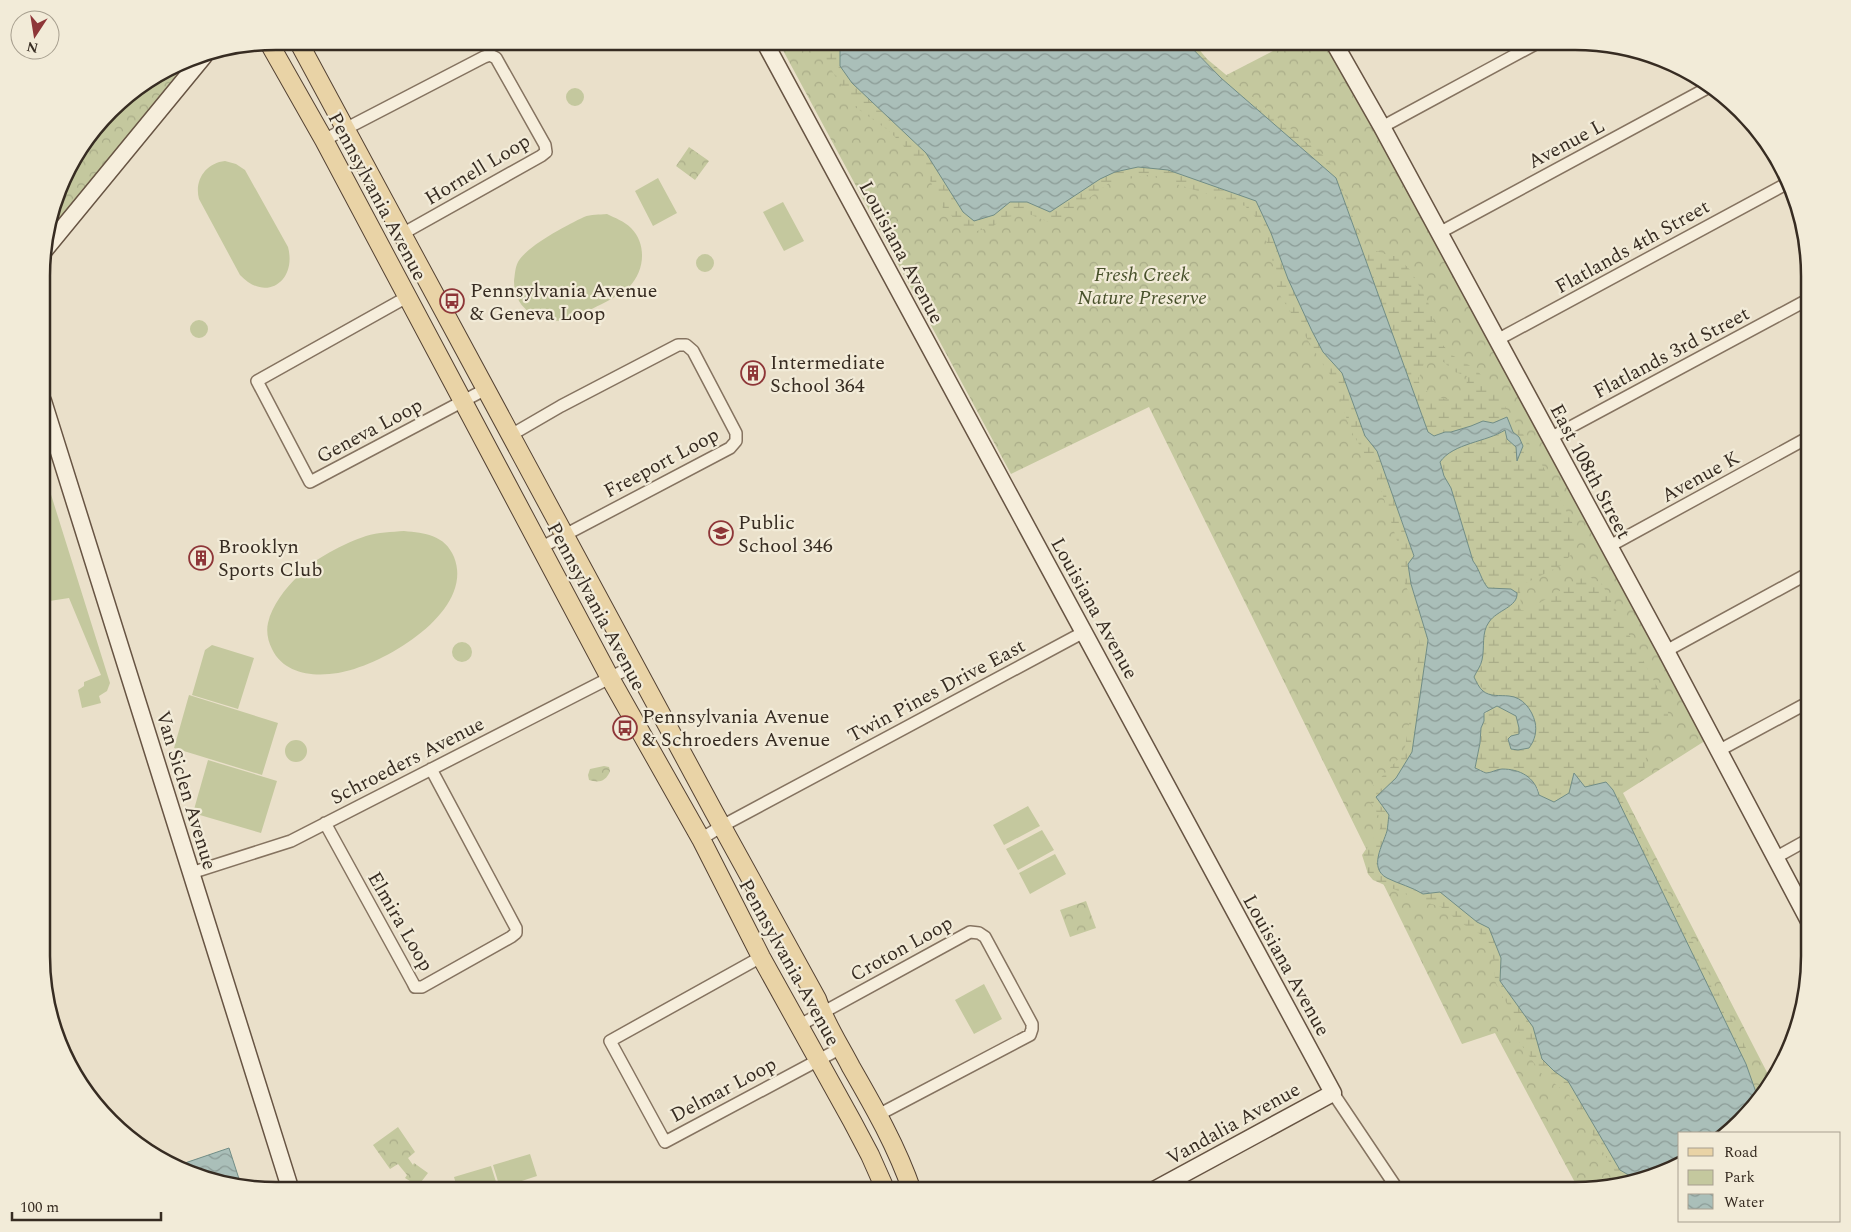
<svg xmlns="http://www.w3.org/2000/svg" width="1851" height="1232" font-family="Spectral,serif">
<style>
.green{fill:#c4c89e}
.forest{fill:url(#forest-crowns)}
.wetland{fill:url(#wetland-marsh);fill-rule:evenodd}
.water{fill:url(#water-waves);stroke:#718d86}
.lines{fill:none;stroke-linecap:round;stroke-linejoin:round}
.street-casing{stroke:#857360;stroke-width:14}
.secondary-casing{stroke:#675443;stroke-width:19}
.primary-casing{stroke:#544233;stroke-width:20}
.street{stroke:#f6eedc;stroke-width:11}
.secondary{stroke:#f6eedc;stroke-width:16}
.primary{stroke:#e9d3a6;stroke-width:18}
.labels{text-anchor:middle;stroke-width:4.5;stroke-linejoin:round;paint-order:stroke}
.street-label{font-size:20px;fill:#372c22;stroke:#f2ebd8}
.park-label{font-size:20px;font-style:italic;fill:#48512b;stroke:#f2ebd8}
.poi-label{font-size:20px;fill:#372c22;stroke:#f2ebd8;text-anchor:start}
.rim{fill:none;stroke:#372c22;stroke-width:2.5}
</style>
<defs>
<pattern id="forest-crowns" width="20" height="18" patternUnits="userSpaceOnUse" patternTransform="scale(1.25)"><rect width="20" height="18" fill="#c4c89e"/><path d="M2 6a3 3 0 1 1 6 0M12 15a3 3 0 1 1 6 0" fill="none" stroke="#a9ac88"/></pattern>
<pattern id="wetland-marsh" width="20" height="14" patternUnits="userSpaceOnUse" patternTransform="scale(1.25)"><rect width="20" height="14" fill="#c4c89e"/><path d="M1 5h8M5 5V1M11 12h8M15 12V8" fill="none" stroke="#a9ac88"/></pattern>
<pattern id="water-waves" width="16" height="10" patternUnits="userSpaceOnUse" patternTransform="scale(1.25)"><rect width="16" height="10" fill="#aabfb9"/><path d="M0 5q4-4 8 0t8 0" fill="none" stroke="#8b9b96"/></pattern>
</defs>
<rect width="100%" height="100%" fill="#eae0ca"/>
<!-- green -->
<path class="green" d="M566 97a9 9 0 1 1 18 0a9 9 0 1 1-18 0Z
M 225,161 L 236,164 L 245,170 L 288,247 C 297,281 266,303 240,275 L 199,199 C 194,180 206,163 225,161 Z
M 658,178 L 677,213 L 653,226 L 635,191 Z
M 783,202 L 804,241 L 784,251 L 763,212 Z
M 607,214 C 615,218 624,221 631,228 C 647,244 645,271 629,287 C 619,297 585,312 571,319 C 544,326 514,312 514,281 C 515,274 515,268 518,262 C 527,246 567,225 584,217 C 591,214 599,215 607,214 Z
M696 263a9 9 0 1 1 18 0a9 9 0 1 1-18 0Z
M190 329a9 9 0 1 1 18 0a9 9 0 1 1-18 0Z
M 43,469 L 110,683 L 107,691 L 99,696 L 101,703 L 82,708 L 78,690 L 84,686 L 84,682 L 101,675 L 69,598 L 43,602 Z
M 404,531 C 425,533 445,535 454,557 C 476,612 382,666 338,673 C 313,677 284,674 272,649 C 268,641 266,632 268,623 C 272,605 285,589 298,576 C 313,559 345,543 366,536 C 378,532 392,532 404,531 Z
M452 652a10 10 0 1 1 20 0a10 10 0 1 1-20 0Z
M 212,645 L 254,658 L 238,709 L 192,695 L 205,650 Z
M 189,695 L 278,723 L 262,775 L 174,748 Z
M285 751a11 11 0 1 1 22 0a11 11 0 1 1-22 0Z
M 208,760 L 277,781 L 261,833 L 193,813 Z
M 1028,806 L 1040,826 L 1004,845 L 993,825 Z
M 1042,830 L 1054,850 L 1018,870 L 1006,849 Z
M 1055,854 L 1066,874 L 1030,894 L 1019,873 Z
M 984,984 L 1002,1019 L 974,1034 L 955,1000 Z
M 530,1154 L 537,1176 L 500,1188 L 493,1165 Z
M 491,1166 L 498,1188 L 490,1191 L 458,1191 L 454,1177 Z"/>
<!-- forest -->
<path class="forest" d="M 778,41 L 851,41 L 1258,199 L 1373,434 L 1493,925 L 1641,1175 L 1590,1190 L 1579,1190 L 1495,1033 L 1462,1044 L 1149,407 L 1011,474 Z
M 1292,41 L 1333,41 L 1711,737 L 1623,793 L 1772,1082 L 1770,1086 L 1748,1107 L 1480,701 L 1213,82 Z
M 190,58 L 47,235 L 66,172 L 121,100 Z
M 689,147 L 709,161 L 695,180 L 676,166 Z
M 604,766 L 609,767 L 610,771 C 606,782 598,783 589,780 L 588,775 L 590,769 Z
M 1086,901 L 1096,928 L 1070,937 L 1060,910 Z
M 398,1127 L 415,1152 L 408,1158 L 413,1165 L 414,1163 L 428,1173 L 418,1186 L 405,1178 L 407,1175 L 398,1164 L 390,1169 L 373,1145 Z"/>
<!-- wetland -->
<path class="wetland" d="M 831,41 L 842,41 L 840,43 L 840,66 L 852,83 L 926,153 L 963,212 L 994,215 L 1010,202 L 1027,202 L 1050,212 L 1100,179 L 1115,172 L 1138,167 L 1168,170 L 1256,201 L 1271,233 L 1288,279 L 1323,352 L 1342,373 L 1365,436 L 1377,451 L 1414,556 L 1411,584 L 1428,640 L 1412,752 L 1396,778 L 1376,797 L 1382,808 L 1389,815 L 1387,831 L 1378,856 L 1385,877 L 1413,887 L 1423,894 L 1440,892 L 1477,922 L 1489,928 L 1501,958 L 1500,981 L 1533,1027 L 1554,1071 L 1568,1081 L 1620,1170 L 1632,1177 L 1620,1180 L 1568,1094 L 1541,1073 L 1518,1040 L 1516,1018 L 1502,996 L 1495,981 L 1494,960 L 1480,934 L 1461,923 L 1441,907 L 1419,900 L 1373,880 L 1368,874 L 1362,855 L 1380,829 L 1380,818 L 1371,803 L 1373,786 L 1404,753 L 1416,683 L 1420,630 L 1414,606 L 1399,569 L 1402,557 L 1376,473 L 1350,429 L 1334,380 L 1322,363 L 1278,292 L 1272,259 L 1260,222 L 1245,206 L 1148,175 L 1109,183 L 1058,221 L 1051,223 L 1029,214 L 1006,217 L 992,227 L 977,231 L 961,225 L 943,208 L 926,172 L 899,141 L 888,130 L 855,107 L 827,63 L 826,52 Z
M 1185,41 L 1192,41 L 1207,59 L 1326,158 L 1337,174 L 1364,247 L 1391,256 L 1397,256 L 1411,271 L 1428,302 L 1440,342 L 1452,355 L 1477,370 L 1505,406 L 1538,457 L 1574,526 L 1575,550 L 1562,565 L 1526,583 L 1520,589 L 1521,610 L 1526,611 L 1586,575 L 1602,584 L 1668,707 L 1668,724 L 1663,730 L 1648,741 L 1644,773 L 1623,784 L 1619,794 L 1749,1054 L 1746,1064 L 1613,790 L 1606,782 L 1585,787 L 1575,774 L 1569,793 L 1554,802 L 1539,795 L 1538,787 L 1502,769 L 1486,773 L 1475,768 L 1480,743 L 1481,728 L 1484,721 L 1484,714 L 1497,706 L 1516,716 L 1519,728 L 1519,734 L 1511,736 L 1511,748 L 1518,750 L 1529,748 C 1533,742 1538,732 1535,724 C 1533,718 1516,702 1511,696 C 1490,697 1485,694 1474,677 L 1482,661 L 1484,634 L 1489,621 L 1508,606 L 1511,589 L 1488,588 C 1481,580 1480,570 1473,561 L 1451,488 L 1444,476 L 1440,462 C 1453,444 1487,442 1506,430 L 1507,439 L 1516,447 L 1517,460 L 1519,437 L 1513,432 L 1511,424 L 1501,421 L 1493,423 L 1483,421 L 1471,426 L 1451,432 L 1444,432 L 1434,436 L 1428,432 L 1336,178 L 1221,78 ZM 1439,358 L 1455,372 L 1467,376 C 1468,401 1448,404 1429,393 C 1424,390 1421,385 1418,381 L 1424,363 Z"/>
<!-- water -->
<path class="water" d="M 842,41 L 1185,41 L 1221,78 L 1336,178 L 1428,432 L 1434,436 L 1445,432 L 1451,432 L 1471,426 L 1483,421 L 1493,423 L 1507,417 L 1513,432 L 1519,437 L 1523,446 L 1517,461 L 1516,447 L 1507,439 L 1505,430 C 1487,442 1453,443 1440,462 L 1444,476 L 1451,488 L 1473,561 C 1480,570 1481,580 1488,588 L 1511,589 L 1517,593 C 1518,607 1497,610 1489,622 C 1481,633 1485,647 1482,660 C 1481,666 1476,672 1474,677 C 1476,681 1479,688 1483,691 C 1490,697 1500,695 1509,696 C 1523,697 1532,710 1535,722 C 1537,731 1535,740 1529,748 L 1518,750 L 1511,749 L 1508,739 L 1511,736 L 1519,734 L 1519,728 L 1516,716 L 1497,706 L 1484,713 L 1484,721 L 1481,728 L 1480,743 L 1475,768 C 1478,769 1483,772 1486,773 C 1491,773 1497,769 1502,769 C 1520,769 1535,777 1539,795 L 1554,802 L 1569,793 L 1574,773 L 1585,787 L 1606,782 L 1613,790 L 1746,1064 L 1758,1098 L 1720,1133 L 1680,1133 L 1680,1163 L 1632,1177 L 1620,1170 L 1568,1081 L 1554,1071 L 1542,1059 L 1533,1027 L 1500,981 L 1501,958 L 1489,928 L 1477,922 L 1440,892 L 1423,894 C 1412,887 1399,884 1387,878 C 1368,868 1383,845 1387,831 C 1388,826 1388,821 1389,815 L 1376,797 L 1396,778 L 1412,752 L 1428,640 L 1411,584 L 1408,564 L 1414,556 L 1377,451 L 1365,436 L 1342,373 L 1323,352 L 1312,331 L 1288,279 L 1271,233 L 1256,201 L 1168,170 L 1138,167 L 1115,172 L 1100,179 L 1050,212 L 1027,202 L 1010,202 L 994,215 L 974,221 L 963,212 L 926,153 L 852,83 L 840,66 L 840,43 Z
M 229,1148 L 241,1185 L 201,1178 L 184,1170 L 182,1164 Z"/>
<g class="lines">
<!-- street casing -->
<g class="street-casing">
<path id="street" d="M 1382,127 L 1541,41
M 324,140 L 484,57 L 490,55 L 496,58 L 545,145 L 546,152 L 541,156 L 402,234
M 1439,233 L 1711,86
M 407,297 L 257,381 L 310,482 L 486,389
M 1497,340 L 1786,184
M 511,435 L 561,406 L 678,345 L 686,345 L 693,351 L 736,433 L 736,441 L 730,448 L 542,547
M 1550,438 L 1809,299
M 1608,547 L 1809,437
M 1666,651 L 1809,573
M 1718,751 L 1809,702
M 325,823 L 413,983 L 415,987 L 422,987 L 511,937 L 516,933 L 516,928 L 431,769
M 701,839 L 722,826 L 1084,632
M 1775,858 L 1809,839
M 191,873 L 291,841 L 635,665
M 761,957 L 610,1041 L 665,1142 L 841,1048
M 800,1025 L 970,932 L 979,933 L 985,937 L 1032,1024 L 1032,1029 L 1030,1035 L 878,1115
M 1333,1093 L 1398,1190"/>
</g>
<!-- secondary casing -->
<g class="secondary-casing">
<path id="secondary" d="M 764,41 L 1333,1093 L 1154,1190
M 1333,41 L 1382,127 L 1666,651 L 1809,921
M 43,252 L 204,56
M 43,401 L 291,1191"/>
</g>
<!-- primary casing -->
<g class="primary-casing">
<path id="primary" d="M 298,41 L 714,812 L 817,999 C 825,1023 839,1044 851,1067 C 874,1107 897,1147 912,1191
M 269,43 L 324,140 L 610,678 L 701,839 L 761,957 L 852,1121 L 870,1155 L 886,1191"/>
</g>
<!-- street -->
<use href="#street" class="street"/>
<!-- secondary -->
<use href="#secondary" class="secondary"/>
<!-- primary -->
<use href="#primary" class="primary"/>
</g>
<!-- icons -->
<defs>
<g id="bus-ring" transform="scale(1.25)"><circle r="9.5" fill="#f2ebd8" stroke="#8e3638" stroke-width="1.5"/><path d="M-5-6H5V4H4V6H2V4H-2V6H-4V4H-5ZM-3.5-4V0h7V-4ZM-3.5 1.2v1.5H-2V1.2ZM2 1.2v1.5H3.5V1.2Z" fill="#8e3638"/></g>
<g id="building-ring" transform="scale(1.25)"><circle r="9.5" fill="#f2ebd8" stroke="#8e3638" stroke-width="1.5"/><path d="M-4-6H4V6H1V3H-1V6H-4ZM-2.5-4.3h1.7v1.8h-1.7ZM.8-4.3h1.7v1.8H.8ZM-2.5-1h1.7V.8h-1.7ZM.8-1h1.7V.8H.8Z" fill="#8e3638"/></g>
<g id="school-ring" transform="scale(1.25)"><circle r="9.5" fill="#f2ebd8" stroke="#8e3638" stroke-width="1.5"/><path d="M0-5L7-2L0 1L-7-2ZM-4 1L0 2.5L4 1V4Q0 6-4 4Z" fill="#8e3638"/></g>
</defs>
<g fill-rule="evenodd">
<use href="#bus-ring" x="452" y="301"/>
<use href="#building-ring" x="753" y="373"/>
<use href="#school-ring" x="721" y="533"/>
<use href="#building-ring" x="201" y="558"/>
<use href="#bus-ring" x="625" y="728"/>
</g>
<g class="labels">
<!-- street labels -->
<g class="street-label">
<text transform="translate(1566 143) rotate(-28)" y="7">Avenue L</text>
<text transform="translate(477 169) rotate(-31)" y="7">Hornell Loop</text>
<text transform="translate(378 196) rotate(62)" y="7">Pennsylvania Avenue</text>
<text transform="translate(1632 246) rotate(-29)" y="7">Flatlands 4th Street</text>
<text transform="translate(902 252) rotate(62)" y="7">Louisiana Avenue</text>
<text transform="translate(1671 352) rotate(-28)" y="7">Flatlands 3rd Street</text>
<text transform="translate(369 430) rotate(-28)" y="7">Geneva Loop</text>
<text transform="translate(661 462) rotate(-28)" y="7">Freeport Loop</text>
<text transform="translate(1591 471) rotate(62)" y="7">East 108th Street</text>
<text transform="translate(1700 476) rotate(-29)" y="7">Avenue K</text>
<text transform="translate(597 606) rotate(62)" y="7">Pennsylvania Avenue</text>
<text transform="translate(1095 608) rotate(61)" y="7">Louisiana Avenue</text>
<text transform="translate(936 690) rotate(-28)" y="7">Twin Pines Drive East</text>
<text transform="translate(407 760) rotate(-27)" y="7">Schroeders Avenue</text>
<text transform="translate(187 790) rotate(73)" y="7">Van Siclen Avenue</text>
<text transform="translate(401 921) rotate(60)" y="7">Elmira Loop</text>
<text transform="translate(901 948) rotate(-29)" y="7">Croton Loop</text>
<text transform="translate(790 962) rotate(61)" y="7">Pennsylvania Avenue</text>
<text transform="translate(1287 965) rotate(61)" y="7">Louisiana Avenue</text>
<text transform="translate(723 1089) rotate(-28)" y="7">Delmar Loop</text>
<text transform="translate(1233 1123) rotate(-29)" y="7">Vandalia Avenue</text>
</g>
<!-- park labels -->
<g class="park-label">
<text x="1142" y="281">Fresh Creek<tspan x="1142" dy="23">Nature Preserve</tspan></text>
</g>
<!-- poi labels -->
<g class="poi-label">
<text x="470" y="297">Pennsylvania Avenue<tspan x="470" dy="23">&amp; Geneva Loop</tspan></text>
<text x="770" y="369">Intermediate<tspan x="770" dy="23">School 364</tspan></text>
<text x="738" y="529">Public<tspan x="738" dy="23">School 346</tspan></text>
<text x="218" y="553">Brooklyn<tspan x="218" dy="23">Sports Club</tspan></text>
<text x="642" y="723">Pennsylvania Avenue<tspan x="642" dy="23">&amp; Schroeders Avenue</tspan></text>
</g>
</g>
<!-- crop -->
<path d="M0 0H1851V1232H0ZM276 50H1575A226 226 0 0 1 1801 276V956A226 226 0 0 1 1575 1182H276A226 226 0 0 1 50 956V276A226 226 0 0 1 276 50Z" fill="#f2ebd8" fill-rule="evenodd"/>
<path class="rim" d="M276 50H1575A226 226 0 0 1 1801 276V956A226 226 0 0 1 1575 1182H276A226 226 0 0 1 50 956V276A226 226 0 0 1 276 50Z"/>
<!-- legend -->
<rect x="1678" y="1132" width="162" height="90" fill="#f2ebd8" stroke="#a79f8f"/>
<rect x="1688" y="1148" width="25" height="8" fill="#e9d3a6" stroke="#a79f8f"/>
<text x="1724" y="1157" font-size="15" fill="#372c22">Road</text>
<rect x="1688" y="1170" width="25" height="15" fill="#c4c89e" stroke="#a79f8f"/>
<text x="1724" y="1182" font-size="15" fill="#372c22">Park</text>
<rect x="1688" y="1194" width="25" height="15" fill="url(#water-waves)" stroke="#a79f8f"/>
<text x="1724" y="1207" font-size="15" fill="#372c22">Water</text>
<!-- north arrow -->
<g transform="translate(35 35) rotate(192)"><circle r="24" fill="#f2ebd8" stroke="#a79f8f"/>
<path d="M0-4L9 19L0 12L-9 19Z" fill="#8e3638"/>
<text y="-8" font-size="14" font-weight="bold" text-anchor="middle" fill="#372c22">N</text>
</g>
<!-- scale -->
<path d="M12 1212v8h149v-8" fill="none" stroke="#372c22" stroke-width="2.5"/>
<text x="20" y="1212" font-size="15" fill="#372c22" stroke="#f2ebd8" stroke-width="4" paint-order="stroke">100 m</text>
</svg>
